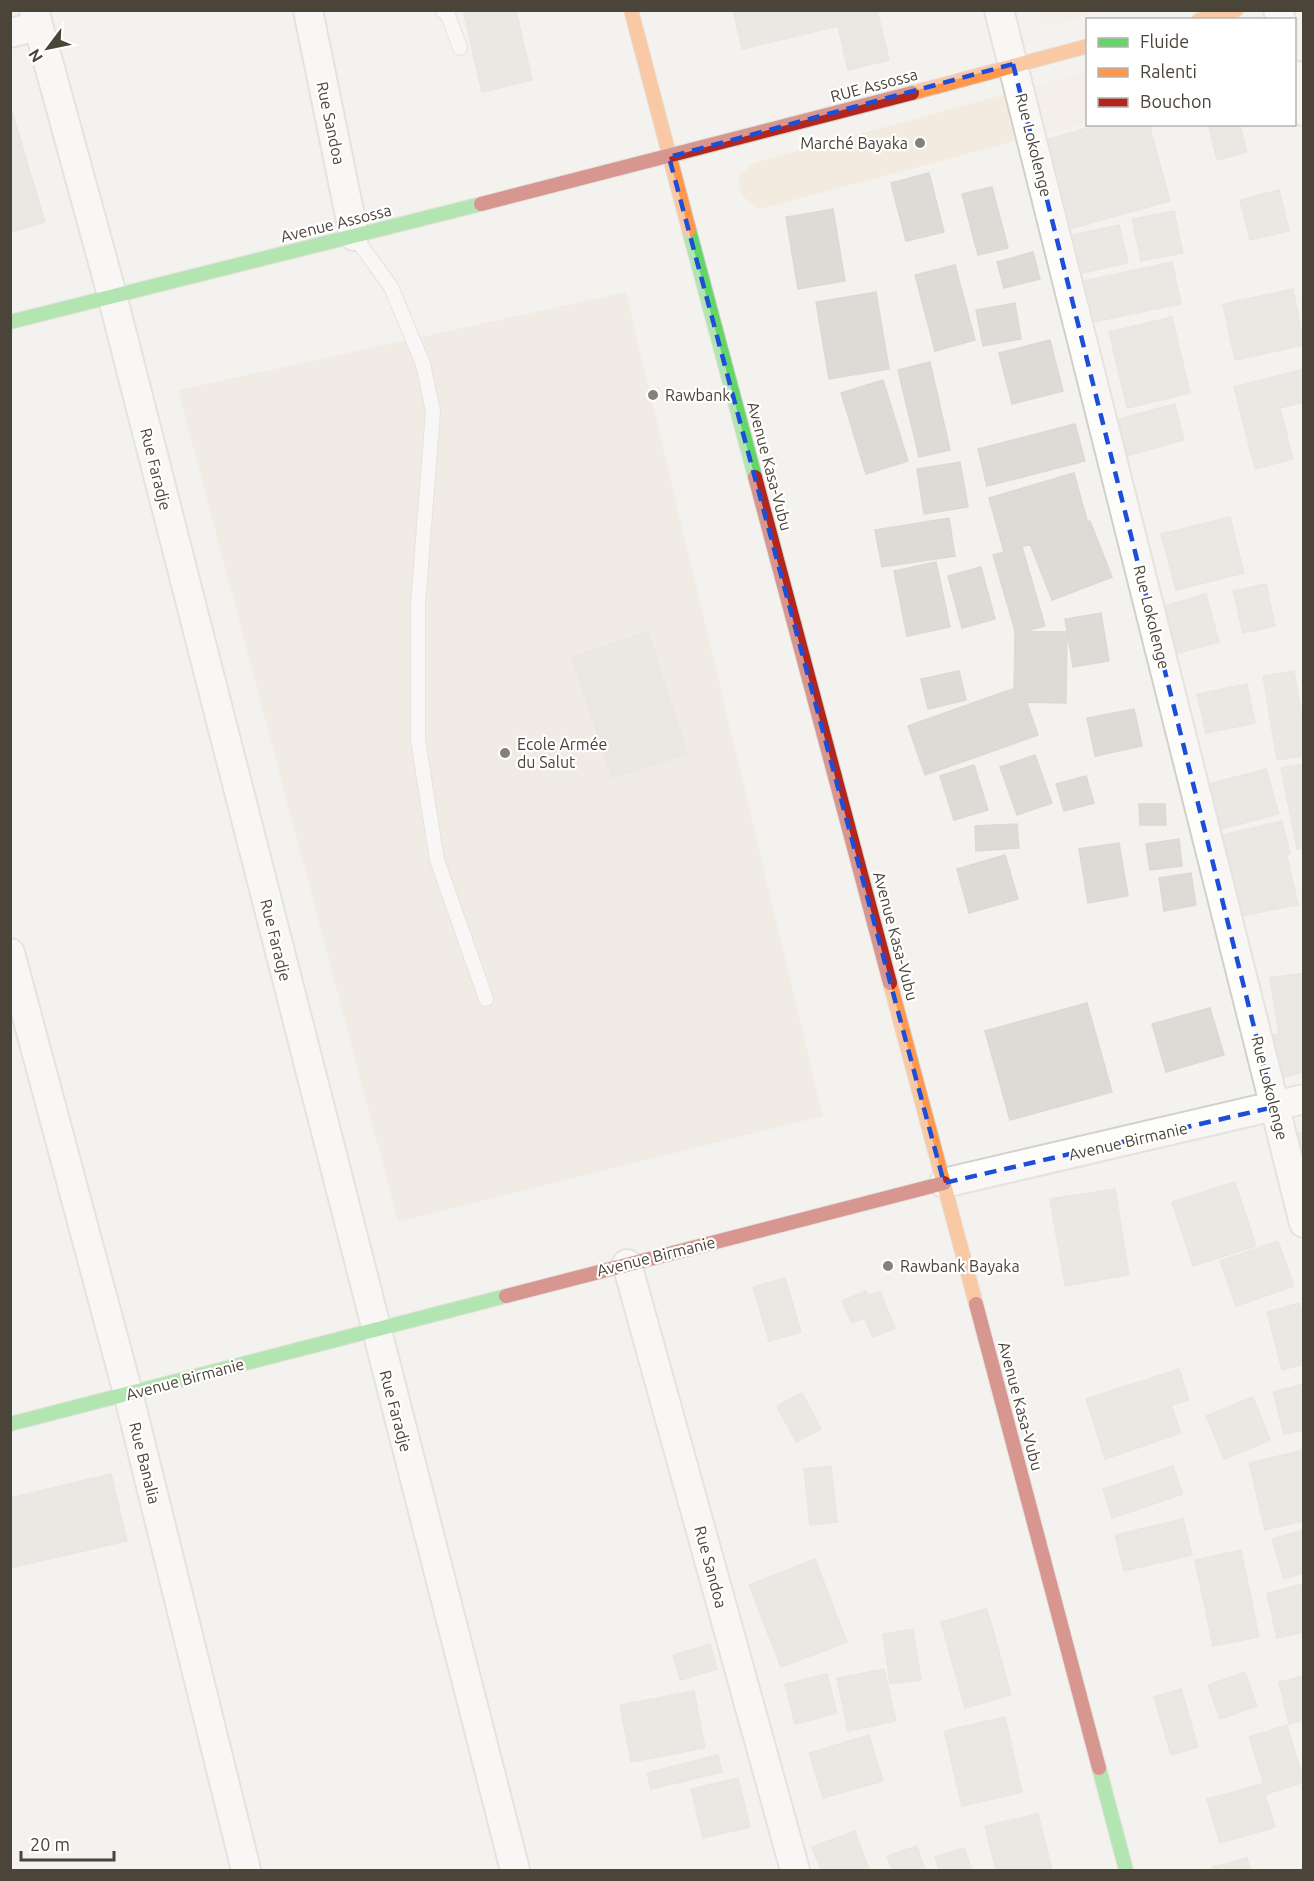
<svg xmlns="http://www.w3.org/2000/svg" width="1314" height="1881" font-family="Ubuntu,sans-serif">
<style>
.commercial{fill:#f3ebdf}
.education{fill:#eae5da}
.building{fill:#dedbd6;stroke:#dcd9d4;stroke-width:1.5}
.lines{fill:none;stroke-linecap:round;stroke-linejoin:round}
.lane-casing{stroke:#d2d0cb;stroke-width:16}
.street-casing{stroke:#d2d0cb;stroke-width:32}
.fast-casing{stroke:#d3cfc5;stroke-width:16}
.slow-casing{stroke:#d3cfc5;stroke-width:16}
.jam-casing{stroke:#d3cfc5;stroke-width:16}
.lane{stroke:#fdfdfc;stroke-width:14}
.street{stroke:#fdfdfc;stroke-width:28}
.fast{stroke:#63d668;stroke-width:14}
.slow{stroke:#ff974d;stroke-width:14}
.jam{stroke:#b3261e;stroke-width:14}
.marked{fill:none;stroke:#1d4ed8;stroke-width:4.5;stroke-dasharray:12 8;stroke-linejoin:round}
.poi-dot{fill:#868178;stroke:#fff;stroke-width:2}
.labels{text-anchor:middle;stroke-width:4.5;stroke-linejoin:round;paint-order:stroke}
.street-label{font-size:16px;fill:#4b4439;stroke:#fff}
.poi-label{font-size:16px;fill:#4b4439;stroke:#fff;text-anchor:start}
</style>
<rect width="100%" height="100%" fill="#f4f2ee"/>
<!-- commercial -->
<path class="commercial" d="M 1036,11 L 1102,11 L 1045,27 Z
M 1087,72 L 1087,122 L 760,209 L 742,196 L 738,176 L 754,163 Z"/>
<!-- education -->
<path class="education" d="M 626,292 L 823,1116 L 398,1222 L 178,390 Z"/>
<!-- building -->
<path class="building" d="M 463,10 L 516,10 L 532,80 L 482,92 Z
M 733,10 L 877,10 L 889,60 L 848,70 L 838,26 L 742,49 Z
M 10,105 L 45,222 L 10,232 Z
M 1101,124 L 1149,124 L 1170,201 L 1069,229 L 1045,140 Z
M 1208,124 L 1240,124 L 1247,152 L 1217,160 Z
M 929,173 L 944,232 L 906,241 L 891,183 Z
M 992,187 L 1008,248 L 978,255 L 962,194 Z
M 1279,190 L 1289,231 L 1250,240 L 1240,200 Z
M 833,209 L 845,281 L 798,289 L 786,217 Z
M 1174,211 L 1183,253 L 1141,261 L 1132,219 Z
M 1119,225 L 1128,263 L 1077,274 L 1068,236 Z
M 1033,252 L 1040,279 L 1004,288 L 997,262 Z
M 1172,262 L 1181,304 L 1092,322 L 1084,281 Z
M 955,265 L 975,340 L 935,351 L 915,275 Z
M 1293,289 L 1304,345 L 1235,360 L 1223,304 Z
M 876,292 L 889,369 L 829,379 L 816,302 Z
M 1015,303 L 1021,339 L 983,346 L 976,310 Z
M 1172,317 L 1190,393 L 1127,408 L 1109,332 Z
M 1050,340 L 1063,391 L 1012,404 L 999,353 Z
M 930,362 L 950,450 L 919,457 L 898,370 Z
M 1304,369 L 1304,402 L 1280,408 L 1293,459 L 1255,469 L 1234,387 Z
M 883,380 L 908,461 L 866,474 L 841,393 Z
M 1175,404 L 1184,440 L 1126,456 L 1116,420 Z
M 1075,424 L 1085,461 L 987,486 L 978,449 Z
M 960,462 L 968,507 L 924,514 L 917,469 Z
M 1074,473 L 1089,527 L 1004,552 L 989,498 Z
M 1230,517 L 1244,573 L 1176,590 L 1161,534 Z
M 949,518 L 955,556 L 882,567 L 875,530 Z
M 1090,521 L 1112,577 L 1052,600 L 1030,544 Z
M 1022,547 L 1045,626 L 1016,634 L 993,555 Z
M 936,562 L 950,627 L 907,636 L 894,571 Z
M 981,567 L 995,619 L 962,628 L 948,576 Z
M 1266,584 L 1275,626 L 1243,633 L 1233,591 Z
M 1206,594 L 1219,642 L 1174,654 L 1160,607 Z
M 1101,613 L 1109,661 L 1073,667 L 1065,619 Z
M 1015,631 L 1067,632 L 1066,703 L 1014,702 Z
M 648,632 L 687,754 L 612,778 L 572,657 Z
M 959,671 L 966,700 L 928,709 L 921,679 Z
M 1294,671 L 1304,729 L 1304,756 L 1277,760 L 1263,676 Z
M 1247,684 L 1255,723 L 1206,733 L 1197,694 Z
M 1021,686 L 1038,735 L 925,775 L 908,726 Z
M 1134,709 L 1142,746 L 1095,756 L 1087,718 Z
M 1035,755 L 1052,803 L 1017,815 L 1000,767 Z
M 1304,764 L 1304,848 L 1297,849 L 1281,768 Z
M 974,765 L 988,810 L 954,820 L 940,776 Z
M 1266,769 L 1279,814 L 1221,829 L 1209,784 Z
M 1086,776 L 1094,803 L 1064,811 L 1056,784 Z
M 1139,804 L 1165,804 L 1166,825 L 1140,825 Z
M 1282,821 L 1290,854 L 1230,867 L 1222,835 Z
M 1017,824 L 1019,848 L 976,851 L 975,826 Z
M 1179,839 L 1182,866 L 1150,870 L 1146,844 Z
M 1119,843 L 1128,896 L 1088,903 L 1079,849 Z
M 1005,855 L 1018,899 L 969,913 L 957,869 Z
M 1287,856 L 1298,905 L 1240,916 L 1230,867 Z
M 1191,873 L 1196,905 L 1164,911 L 1159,878 Z
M 1303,973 L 1304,1030 L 1279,1034 L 1270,978 Z
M 1087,1003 L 1112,1092 L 1010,1120 L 985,1031 Z
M 1210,1008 L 1224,1055 L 1166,1072 L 1152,1024 Z
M 1304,1028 L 1304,1072 L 1270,1080 L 1261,1038 Z
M 1304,1132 L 1304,1184 L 1291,1135 Z
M 1235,1182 L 1256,1246 L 1193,1266 L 1172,1202 Z
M 1115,1189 L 1129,1275 L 1065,1286 L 1050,1199 Z
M 1278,1241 L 1294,1286 L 1236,1306 L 1220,1261 Z
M 785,1278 L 801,1332 L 769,1341 L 753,1287 Z
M 866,1291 L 868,1296 L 880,1291 L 895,1328 L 873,1337 L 864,1318 L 852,1323 L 842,1301 Z
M 1299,1303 L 1304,1320 L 1304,1364 L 1282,1370 L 1267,1312 Z
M 1179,1369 L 1189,1400 L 1171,1405 L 1181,1433 L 1105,1459 L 1086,1399 Z
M 1304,1384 L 1304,1430 L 1284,1434 L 1273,1392 Z
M 802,1393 L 821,1429 L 796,1442 L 777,1406 Z
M 1253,1397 L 1270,1440 L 1224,1459 L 1206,1416 Z
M 1304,1450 L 1304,1521 L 1265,1530 L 1249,1463 Z
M 831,1466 L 837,1522 L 810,1525 L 804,1469 Z
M 1173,1466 L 1183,1494 L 1112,1518 L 1103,1489 Z
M 111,1474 L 127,1541 L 10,1568 L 10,1498 Z
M 1183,1519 L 1192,1555 L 1124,1571 L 1115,1535 Z
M 1304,1530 L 1304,1573 L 1284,1579 L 1272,1539 Z
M 1241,1550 L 1259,1637 L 1213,1646 L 1195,1560 Z
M 815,1559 L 847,1642 L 781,1667 L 749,1585 Z
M 1304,1584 L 1304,1632 L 1277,1638 L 1267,1593 Z
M 987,1609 L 1011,1695 L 965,1708 L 941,1622 Z
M 913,1629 L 921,1680 L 890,1684 L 883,1634 Z
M 710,1644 L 717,1669 L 680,1680 L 673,1655 Z
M 884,1669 L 896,1721 L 848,1731 L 837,1678 Z
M 1245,1672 L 1257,1706 L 1220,1719 L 1208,1685 Z
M 827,1674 L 837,1713 L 795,1724 L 785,1684 Z
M 1304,1676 L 1304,1720 L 1289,1724 L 1279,1682 Z
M 1181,1689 L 1198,1747 L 1171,1755 L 1154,1697 Z
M 694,1691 L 705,1748 L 631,1762 L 620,1705 Z
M 1005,1717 L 1022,1792 L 962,1806 L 944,1731 Z
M 1287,1725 L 1304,1782 L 1267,1794 L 1249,1737 Z
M 869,1735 L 883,1781 L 823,1798 L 809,1753 Z
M 718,1755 L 722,1772 L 651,1789 L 647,1773 Z
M 738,1778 L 750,1827 L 703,1838 L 691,1789 Z
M 1262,1784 L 1275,1827 L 1220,1843 L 1207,1799 Z
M 1038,1814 L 1052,1870 L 996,1870 L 985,1826 Z
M 855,1831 L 869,1870 L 821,1870 L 812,1847 Z
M 917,1846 L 925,1870 L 892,1870 L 887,1856 Z
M 964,1848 L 972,1870 L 939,1870 L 935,1857 Z
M 1247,1858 L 1250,1870 L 1214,1870 L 1213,1867 Z"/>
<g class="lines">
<!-- lane casing -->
<g class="lane-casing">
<path id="lane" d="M 442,10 L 448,15 L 460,48
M 354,236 L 391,287 L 423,364 L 433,411 L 418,604 L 418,740 L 437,860 L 486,999"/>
</g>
<!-- street casing -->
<g class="street-casing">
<path id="street" d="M 34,10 L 112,295 L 515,1870
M 308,10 L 354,236
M 999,10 L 1304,1223
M 1278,10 L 1281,20
M 10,33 L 38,26
M 1294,75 L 1304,111
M 10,953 L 128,1393 L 246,1870
M 944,1183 L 1304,1099
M 627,1264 L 795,1870"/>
</g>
<!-- fast casing -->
<g class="fast-casing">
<path id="fast" d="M 689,230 L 755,477
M 10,322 L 481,204
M 10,1424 L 506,1296
M 1099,1768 L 1126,1870"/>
</g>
<!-- slow casing -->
<g class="slow-casing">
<path id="slow" d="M 631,10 L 689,230
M 1199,20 L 1236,10
M 912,93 L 1088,46
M 890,983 L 976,1304"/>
</g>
<!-- jam casing -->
<g class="jam-casing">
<path id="jam" d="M 481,204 L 912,93
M 755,477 L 890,983
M 506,1296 L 944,1183
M 976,1304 L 1099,1768"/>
</g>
<!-- lane -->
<use href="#lane" class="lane"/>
<!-- street -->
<use href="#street" class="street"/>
<!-- fast -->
<use href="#fast" class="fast"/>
<!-- slow -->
<use href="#slow" class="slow"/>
<!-- jam -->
<use href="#jam" class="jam"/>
</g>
<!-- marked area -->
<path d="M0 0H1314V1881H0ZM 1013,64 L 1274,1107 L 944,1183 L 669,157 Z" fill="#f4f2ee" fill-opacity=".55" fill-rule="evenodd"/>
<path class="marked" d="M 1013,64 L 1274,1107 L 944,1183 L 669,157 Z"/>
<!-- markers -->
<g class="poi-dot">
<circle cx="920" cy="143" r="6"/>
<circle cx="653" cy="395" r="6"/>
<circle cx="505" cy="753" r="6"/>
<circle cx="888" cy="1266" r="6"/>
</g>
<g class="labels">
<!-- street labels -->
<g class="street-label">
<text transform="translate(874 85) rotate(-15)" y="6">RUE Assossa</text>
<text transform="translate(331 123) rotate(78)" y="6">Rue Sandoa</text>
<text transform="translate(1034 145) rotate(76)" y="6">Rue Lokolenge</text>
<text transform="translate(336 223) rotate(-14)" y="6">Avenue Assossa</text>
<text transform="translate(770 466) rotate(75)" y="6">Avenue Kasa-Vubu</text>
<text transform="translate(156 469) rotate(76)" y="6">Rue Faradje</text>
<text transform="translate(1152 617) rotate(76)" y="6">Rue Lokolenge</text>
<text transform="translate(896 936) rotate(75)" y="6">Avenue Kasa-Vubu</text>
<text transform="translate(276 940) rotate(76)" y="6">Rue Faradje</text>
<text transform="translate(1270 1088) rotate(76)" y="6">Rue Lokolenge</text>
<text transform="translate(1128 1141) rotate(-13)" y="6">Avenue Birmanie</text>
<text transform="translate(656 1256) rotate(-14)" y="6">Avenue Birmanie</text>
<text transform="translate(185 1379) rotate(-15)" y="6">Avenue Birmanie</text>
<text transform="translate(1021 1406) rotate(75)" y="6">Avenue Kasa-Vubu</text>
<text transform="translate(396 1411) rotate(75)" y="6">Rue Faradje</text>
<text transform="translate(145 1463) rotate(76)" y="6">Rue Banalia</text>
<text transform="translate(711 1567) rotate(75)" y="6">Rue Sandoa</text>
</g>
<!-- poi labels -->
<g class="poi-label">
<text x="908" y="149" text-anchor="end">Marché Bayaka</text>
<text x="665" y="401">Rawbank</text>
<text x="517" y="750">Ecole Armée<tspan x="517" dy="18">du Salut</tspan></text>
<text x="900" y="1272">Rawbank Bayaka</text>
</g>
</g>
<!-- border -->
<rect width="1314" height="1881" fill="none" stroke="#4b4439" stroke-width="24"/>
<!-- legend -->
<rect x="1086" y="18" width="210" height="108" fill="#ffffff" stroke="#b7b4b0" stroke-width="1.5"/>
<rect x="1098" y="38" width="30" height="9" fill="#63d668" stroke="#b7b4b0" stroke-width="1.5"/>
<text x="1140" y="48" font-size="18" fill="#4b4439">Fluide</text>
<rect x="1098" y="68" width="30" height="9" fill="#ff974d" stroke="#b7b4b0" stroke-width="1.5"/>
<text x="1140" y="78" font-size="18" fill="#4b4439">Ralenti</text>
<rect x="1098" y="98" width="30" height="9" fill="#b3261e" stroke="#b7b4b0" stroke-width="1.5"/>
<text x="1140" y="108" font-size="18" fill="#4b4439">Bouchon</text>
<!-- north arrow -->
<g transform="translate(48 48) rotate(238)" stroke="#ffffff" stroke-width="4.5" paint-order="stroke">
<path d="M0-4.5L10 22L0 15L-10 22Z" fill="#4b4439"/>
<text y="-9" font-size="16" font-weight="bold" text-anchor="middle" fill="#4b4439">N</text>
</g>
<!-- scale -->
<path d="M21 1851v9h93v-9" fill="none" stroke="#4b4439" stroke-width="3"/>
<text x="30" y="1851" font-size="18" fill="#4b4439" stroke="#ffffff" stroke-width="4.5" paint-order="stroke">20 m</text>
</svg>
